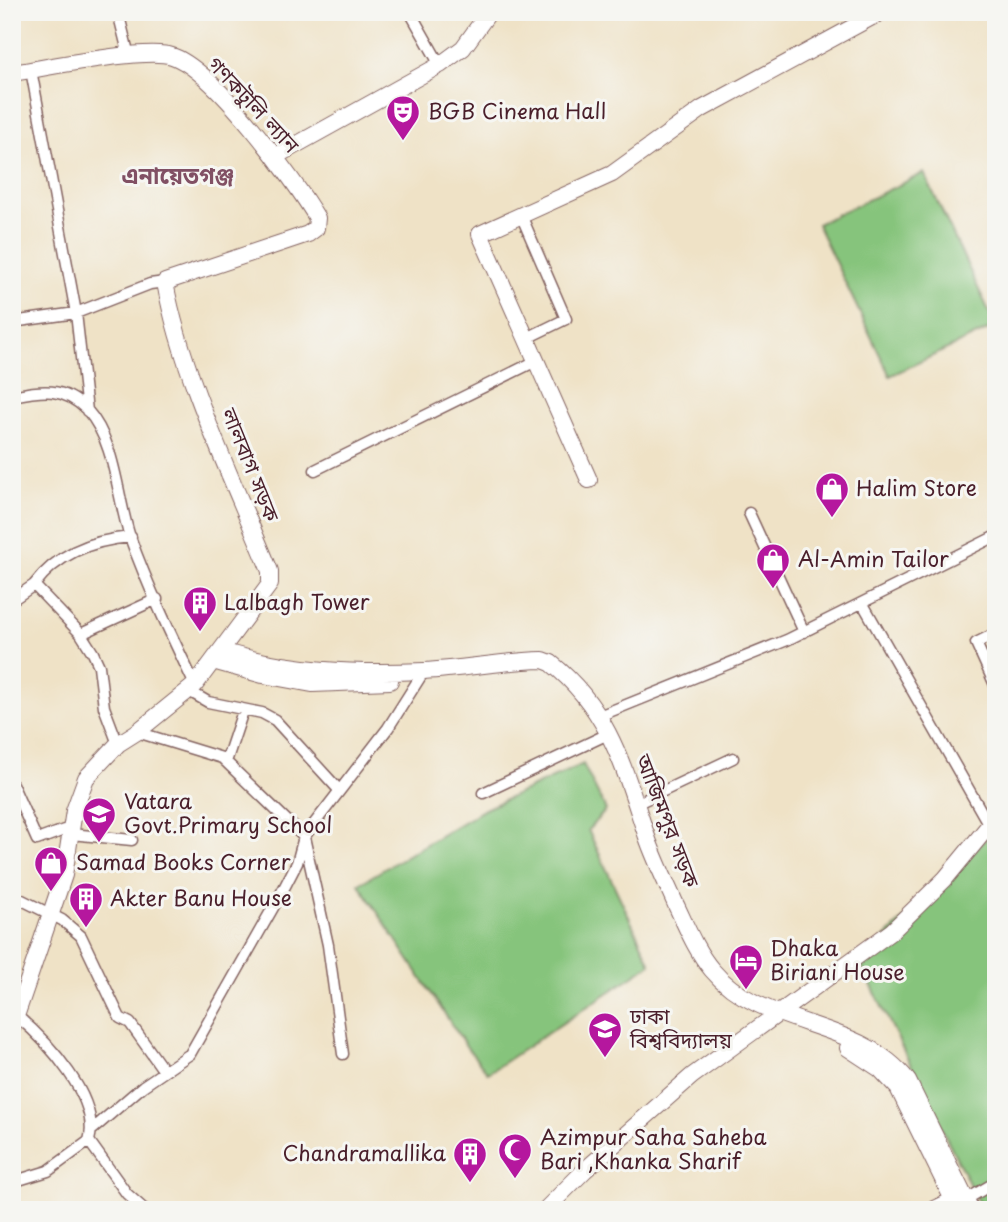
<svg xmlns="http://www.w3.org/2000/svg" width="1008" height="1222" font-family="'Playpen Sans','Noto Sans Bengali',sans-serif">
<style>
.green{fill:#86c47b;stroke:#687253;stroke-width:2}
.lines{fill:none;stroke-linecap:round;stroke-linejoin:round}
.street-casing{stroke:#846361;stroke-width:13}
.secondary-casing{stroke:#846361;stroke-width:18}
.street{stroke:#fff;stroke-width:10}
.secondary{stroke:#fff;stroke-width:16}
.labels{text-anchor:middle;stroke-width:6;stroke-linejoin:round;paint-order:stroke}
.street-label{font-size:21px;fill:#4a1f2b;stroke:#f6f6f2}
.poi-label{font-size:21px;fill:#4a1f2b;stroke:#f6f6f2;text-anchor:start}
.neighbourhood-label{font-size:23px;font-weight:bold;fill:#815064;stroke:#f6f6f2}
</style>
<rect width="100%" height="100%" fill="#f6f6f2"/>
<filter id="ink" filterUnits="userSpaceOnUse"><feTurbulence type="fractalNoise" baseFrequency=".0143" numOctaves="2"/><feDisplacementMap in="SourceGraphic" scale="14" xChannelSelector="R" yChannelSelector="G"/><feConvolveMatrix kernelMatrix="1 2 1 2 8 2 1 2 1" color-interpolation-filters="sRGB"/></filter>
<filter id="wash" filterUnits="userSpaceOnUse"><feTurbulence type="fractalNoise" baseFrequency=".00686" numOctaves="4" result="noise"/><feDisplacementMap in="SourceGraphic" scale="28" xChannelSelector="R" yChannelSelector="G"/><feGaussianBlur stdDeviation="1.57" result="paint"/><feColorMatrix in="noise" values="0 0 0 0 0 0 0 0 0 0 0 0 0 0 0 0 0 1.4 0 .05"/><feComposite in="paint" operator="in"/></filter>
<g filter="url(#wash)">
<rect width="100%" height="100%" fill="#efe2c6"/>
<!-- green -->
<path class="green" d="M 924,173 L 996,326 L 890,376 L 817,224 Z
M 583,764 L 606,810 L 588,830 L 651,964 L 488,1073 L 468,1049 L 359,884 L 485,809 Z
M 996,829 L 996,1210 L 982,1210 L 860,962 Z"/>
</g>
<g filter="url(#ink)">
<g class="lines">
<!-- street casing -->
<g class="street-casing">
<path id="street" d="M 118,12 L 129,56
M 410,12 L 440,65
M 31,70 L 76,313 L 87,411
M 521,215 L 566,319 L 527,338
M 12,322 L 76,313 L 150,284 L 165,282
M 12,396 C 42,390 63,386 87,410 C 116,442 117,498 130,537 C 148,587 172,637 195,685
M 315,470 L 536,361
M 749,513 L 804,632
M 34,585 C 58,553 92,540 131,537
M 12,600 L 34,585 L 81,634 L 93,653 L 99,666 L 104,707 L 118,744
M 863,604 L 989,825
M 996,633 L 976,643 L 996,687
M 81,634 L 157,599
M 189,691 L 208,702 L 262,713 L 275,720 L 339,790
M 599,716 L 787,640 L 996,536
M 137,732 L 222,758 L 304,837 L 328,945 L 343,1054
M 226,762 L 243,711
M 12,784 L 37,840 L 64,830 L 71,834 L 132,840
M 483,793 L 610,733
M 636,804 L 733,758
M 12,905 L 18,898 L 62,920 L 81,936 L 120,1018 L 130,1023 L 164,1071
M 17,1016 C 47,1041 101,1099 89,1141 L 127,1194 L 145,1210
M 93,1129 L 143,1086 L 190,1054 L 283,890 L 297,863 L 304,837 L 388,728 L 424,671
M 12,1182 L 48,1171 L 89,1141
M 967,1199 L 996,1182
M 926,1210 L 955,1196"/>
</g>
<!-- secondary casing -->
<g class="secondary-casing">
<path id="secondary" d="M 12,73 C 44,68 146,47 172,56 C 214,70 294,179 317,218 L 316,228 L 308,234 L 165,282 C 182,376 234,482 270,571 L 270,584 L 195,685 L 137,732 L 118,744 L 86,778 L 74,811 L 64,875 L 12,1028
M 276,156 L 440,65 L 463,48 L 489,12
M 589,480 L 480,234 L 612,174 L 702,109 L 881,12
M 221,651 C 288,671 354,674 424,671 C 464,669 503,661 543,660 L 551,663 C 610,710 624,769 647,837 C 655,860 666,882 676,905 C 687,928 696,951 712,970 C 762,1030 860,1018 908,1081 L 971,1210
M 213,661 L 263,675 L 312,684 L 390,681
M 848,1048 L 880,1069 L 898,1088 L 958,1210
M 545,1210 L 585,1170 L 692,1076 L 892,931 L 945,879 L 996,817"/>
</g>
<!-- street -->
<use href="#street" class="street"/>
<!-- secondary -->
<use href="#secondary" class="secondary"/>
</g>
</g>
<!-- icons -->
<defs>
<g id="theatre-pin" transform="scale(1.75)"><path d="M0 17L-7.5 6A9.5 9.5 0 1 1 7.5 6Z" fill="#b5179e" stroke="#f6f6f2"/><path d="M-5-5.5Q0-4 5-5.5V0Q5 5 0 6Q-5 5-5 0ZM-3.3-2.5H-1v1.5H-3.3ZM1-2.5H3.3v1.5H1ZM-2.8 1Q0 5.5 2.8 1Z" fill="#fff"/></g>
<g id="shop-pin" transform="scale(1.75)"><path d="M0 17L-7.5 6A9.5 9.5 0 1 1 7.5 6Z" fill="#b5179e" stroke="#f6f6f2"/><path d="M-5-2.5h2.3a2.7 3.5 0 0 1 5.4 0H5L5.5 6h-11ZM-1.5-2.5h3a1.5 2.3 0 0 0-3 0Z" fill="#fff"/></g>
<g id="building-pin" transform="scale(1.75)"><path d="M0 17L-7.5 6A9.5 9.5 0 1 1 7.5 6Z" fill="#b5179e" stroke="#f6f6f2"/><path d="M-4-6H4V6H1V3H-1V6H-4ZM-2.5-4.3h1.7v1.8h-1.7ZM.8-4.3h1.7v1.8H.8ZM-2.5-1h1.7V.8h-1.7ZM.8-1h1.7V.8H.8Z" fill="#fff"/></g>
<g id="school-pin" transform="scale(1.75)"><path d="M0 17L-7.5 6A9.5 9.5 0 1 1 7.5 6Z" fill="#b5179e" stroke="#f6f6f2"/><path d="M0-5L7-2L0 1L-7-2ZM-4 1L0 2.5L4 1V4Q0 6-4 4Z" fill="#fff"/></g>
<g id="hotel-pin" transform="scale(1.75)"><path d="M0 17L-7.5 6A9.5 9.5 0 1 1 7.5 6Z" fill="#b5179e" stroke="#f6f6f2"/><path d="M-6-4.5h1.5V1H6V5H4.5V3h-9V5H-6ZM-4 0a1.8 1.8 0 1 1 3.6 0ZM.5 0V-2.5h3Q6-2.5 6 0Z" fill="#fff"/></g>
<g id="university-pin" transform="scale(1.75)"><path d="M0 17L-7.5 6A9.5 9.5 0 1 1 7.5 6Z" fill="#b5179e" stroke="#f6f6f2"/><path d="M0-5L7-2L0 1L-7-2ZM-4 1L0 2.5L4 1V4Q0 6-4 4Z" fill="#fff"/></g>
<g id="mosque-pin" transform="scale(1.75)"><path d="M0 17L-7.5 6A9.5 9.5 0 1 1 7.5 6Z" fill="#b5179e" stroke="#f6f6f2"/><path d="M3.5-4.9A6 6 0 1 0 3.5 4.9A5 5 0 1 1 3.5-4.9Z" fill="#fff"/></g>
</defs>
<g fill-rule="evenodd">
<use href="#theatre-pin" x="403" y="112"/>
<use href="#shop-pin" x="832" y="489"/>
<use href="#shop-pin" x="773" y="560"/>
<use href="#building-pin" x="200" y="603"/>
<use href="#school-pin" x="99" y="814"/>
<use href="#shop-pin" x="51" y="863"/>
<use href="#building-pin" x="86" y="899"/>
<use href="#hotel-pin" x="746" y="961"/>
<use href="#university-pin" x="605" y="1029"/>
<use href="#mosque-pin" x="515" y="1150"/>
<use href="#building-pin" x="470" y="1154"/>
</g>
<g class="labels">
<!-- street labels -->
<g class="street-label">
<text transform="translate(253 105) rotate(47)" y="7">গণকটুলি ল্যান</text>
<text transform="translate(250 465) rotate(68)" y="7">লালবাগ সড়ক</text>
<text transform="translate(667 821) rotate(69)" y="7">আজিমপুর সড়ক</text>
</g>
<!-- poi labels -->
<g class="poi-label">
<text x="428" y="119">BGB Cinema Hall</text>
<text x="856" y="496">Halim Store</text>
<text x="798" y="567">Al-Amin Tailor</text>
<text x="224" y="610">Lalbagh Tower</text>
<text x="124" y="809">Vatara<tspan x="124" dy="24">Govt.Primary School</tspan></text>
<text x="76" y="870">Samad Books Corner</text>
<text x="110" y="906">Akter Banu House</text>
<text x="770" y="956">Dhaka<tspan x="770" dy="24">Biriani House</tspan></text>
<text x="630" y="1024">ঢাকা<tspan x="630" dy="24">বিশ্ববিদ্যালয়</tspan></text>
<text x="540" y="1145">Azimpur Saha Saheba<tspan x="540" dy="24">Bari ,Khanka Sharif</tspan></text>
<text x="446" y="1161" text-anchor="end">Chandramallika</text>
</g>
<!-- neighbourhood labels -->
<g class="neighbourhood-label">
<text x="178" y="184">এনায়েতগঞ্জ</text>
</g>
</g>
<!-- margin -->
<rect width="1008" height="1222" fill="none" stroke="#f6f6f2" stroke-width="42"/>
</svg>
